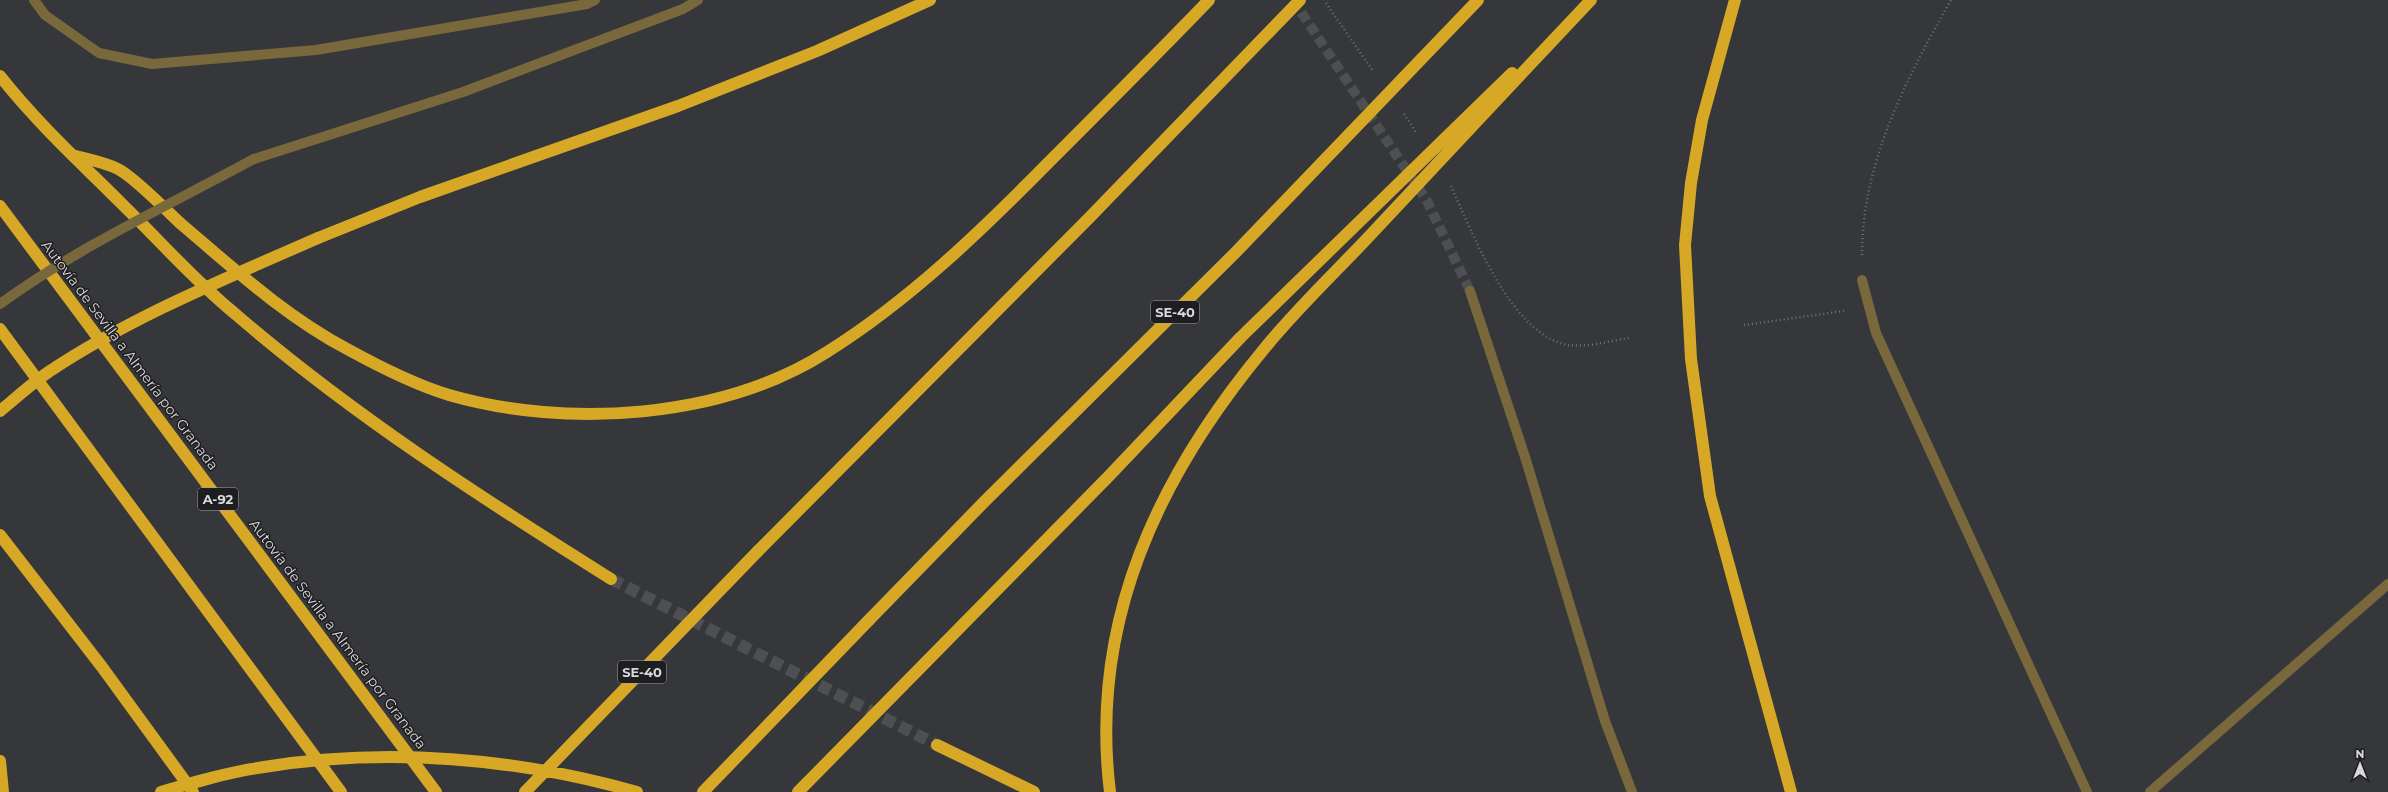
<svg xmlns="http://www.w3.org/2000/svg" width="2388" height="792" font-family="Montserrat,sans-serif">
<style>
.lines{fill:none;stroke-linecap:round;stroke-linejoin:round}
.minor-tunnel{stroke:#4e4f52;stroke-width:10;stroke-dasharray:10 5;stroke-linecap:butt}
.highway-tunnel{stroke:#4e4f52;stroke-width:12;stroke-dasharray:12 6;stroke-linecap:butt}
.path{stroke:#6e6f72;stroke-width:2.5;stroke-dasharray:1 3;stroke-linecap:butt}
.minor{stroke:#7a683d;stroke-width:10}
.highway{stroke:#d6a826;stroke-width:12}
.minor-bridge{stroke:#7a683d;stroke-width:10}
.highway-bridge{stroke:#d6a826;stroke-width:12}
.labels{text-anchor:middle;stroke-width:3;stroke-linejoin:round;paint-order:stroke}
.shield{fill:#1e1e20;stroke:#a1a1a3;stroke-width:1}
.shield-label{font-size:13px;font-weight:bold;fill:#d9d9db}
.street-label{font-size:14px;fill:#d9d9db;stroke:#1e1e20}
</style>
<rect width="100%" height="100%" fill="#36373a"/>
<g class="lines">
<!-- minor-tunnel -->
<path class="minor-tunnel" d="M 1293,0 L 1427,201 L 1470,291"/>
<!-- highway-tunnel -->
<path class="highway-tunnel" d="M 611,579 L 937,745"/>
<!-- path -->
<path class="path" d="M 1326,3 L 1373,71
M 1404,114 L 1416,132
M 1451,186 C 1472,232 1509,329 1563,344 C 1582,349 1609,341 1629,338
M 1862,255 C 1862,163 1906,79 1951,0
M 1744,325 L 1844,311"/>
<!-- minor -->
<path class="minor" d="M 34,0 L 45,15 L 99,53 L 152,64 L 316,50 L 587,4 L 595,0
M 254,159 L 463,92 L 683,9 L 698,0
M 1862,280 L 1876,333 L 2087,792
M 1470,291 L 1525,457 L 1605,721 L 1632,792
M 2150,792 L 2388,584"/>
<!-- highway -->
<path class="highway" d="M 1735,0 L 1702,120 L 1691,183 L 1685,245 L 1691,359 L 1710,496 L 1791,792
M 0,76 C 37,123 82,164 124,206 C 160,241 194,280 233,312 C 350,413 480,497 611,579
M 72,155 C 87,159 104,162 118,169 C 134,177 165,209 180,223 C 234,269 286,317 349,350 C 380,367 416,385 449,395 C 567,429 722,419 827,352 C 910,300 982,230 1050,161 C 1104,107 1157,54 1209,0
M 0,206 L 436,792
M 318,238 L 420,197 L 678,106 L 817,51 L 930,0
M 0,329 L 341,792
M 0,535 L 102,667 L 193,792
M 758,551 L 1090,217 L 1300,0
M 869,620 L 985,501 L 1236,252 L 1478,0
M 926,662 L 1108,477 L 1241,337 L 1512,73
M 937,745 L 1034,792
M 0,761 L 3,792
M 1110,792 C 1089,622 1158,477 1264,349 C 1298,307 1339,269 1376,229 C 1447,153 1519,76 1591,0"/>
<!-- minor-bridge -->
<path class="minor-bridge" d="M 0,304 C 78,247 169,205 254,159"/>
<!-- highway-bridge -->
<path class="highway-bridge" d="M 0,411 C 16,398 32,383 50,371 C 133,316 227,278 318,238
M 161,792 C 195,782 229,772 264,767 C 387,747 517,758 637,792
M 525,792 L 758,551
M 703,792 L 869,620
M 798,792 L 926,662"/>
</g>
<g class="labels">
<!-- shield labels -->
<g class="shield">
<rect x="1151" y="301" width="48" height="22" rx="3"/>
<rect x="198" y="488" width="40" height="22" rx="3"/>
<rect x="618" y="661" width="48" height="22" rx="3"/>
</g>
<g class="shield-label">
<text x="1175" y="317">SE-40</text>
<text x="218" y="504">A-92</text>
<text x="642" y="677">SE-40</text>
</g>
<!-- street labels -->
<g class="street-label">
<text transform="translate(130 355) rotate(53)" y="5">Autovía de Sevilla a Almería por Granada</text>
<text transform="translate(338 634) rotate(53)" y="5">Autovía de Sevilla a Almería por Granada</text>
</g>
</g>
<!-- north arrow -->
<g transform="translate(2360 764)" stroke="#1e1e20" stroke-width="3" paint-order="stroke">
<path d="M0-3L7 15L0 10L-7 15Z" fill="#d9d9db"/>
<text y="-6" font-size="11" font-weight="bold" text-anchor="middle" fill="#d9d9db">N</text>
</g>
</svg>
